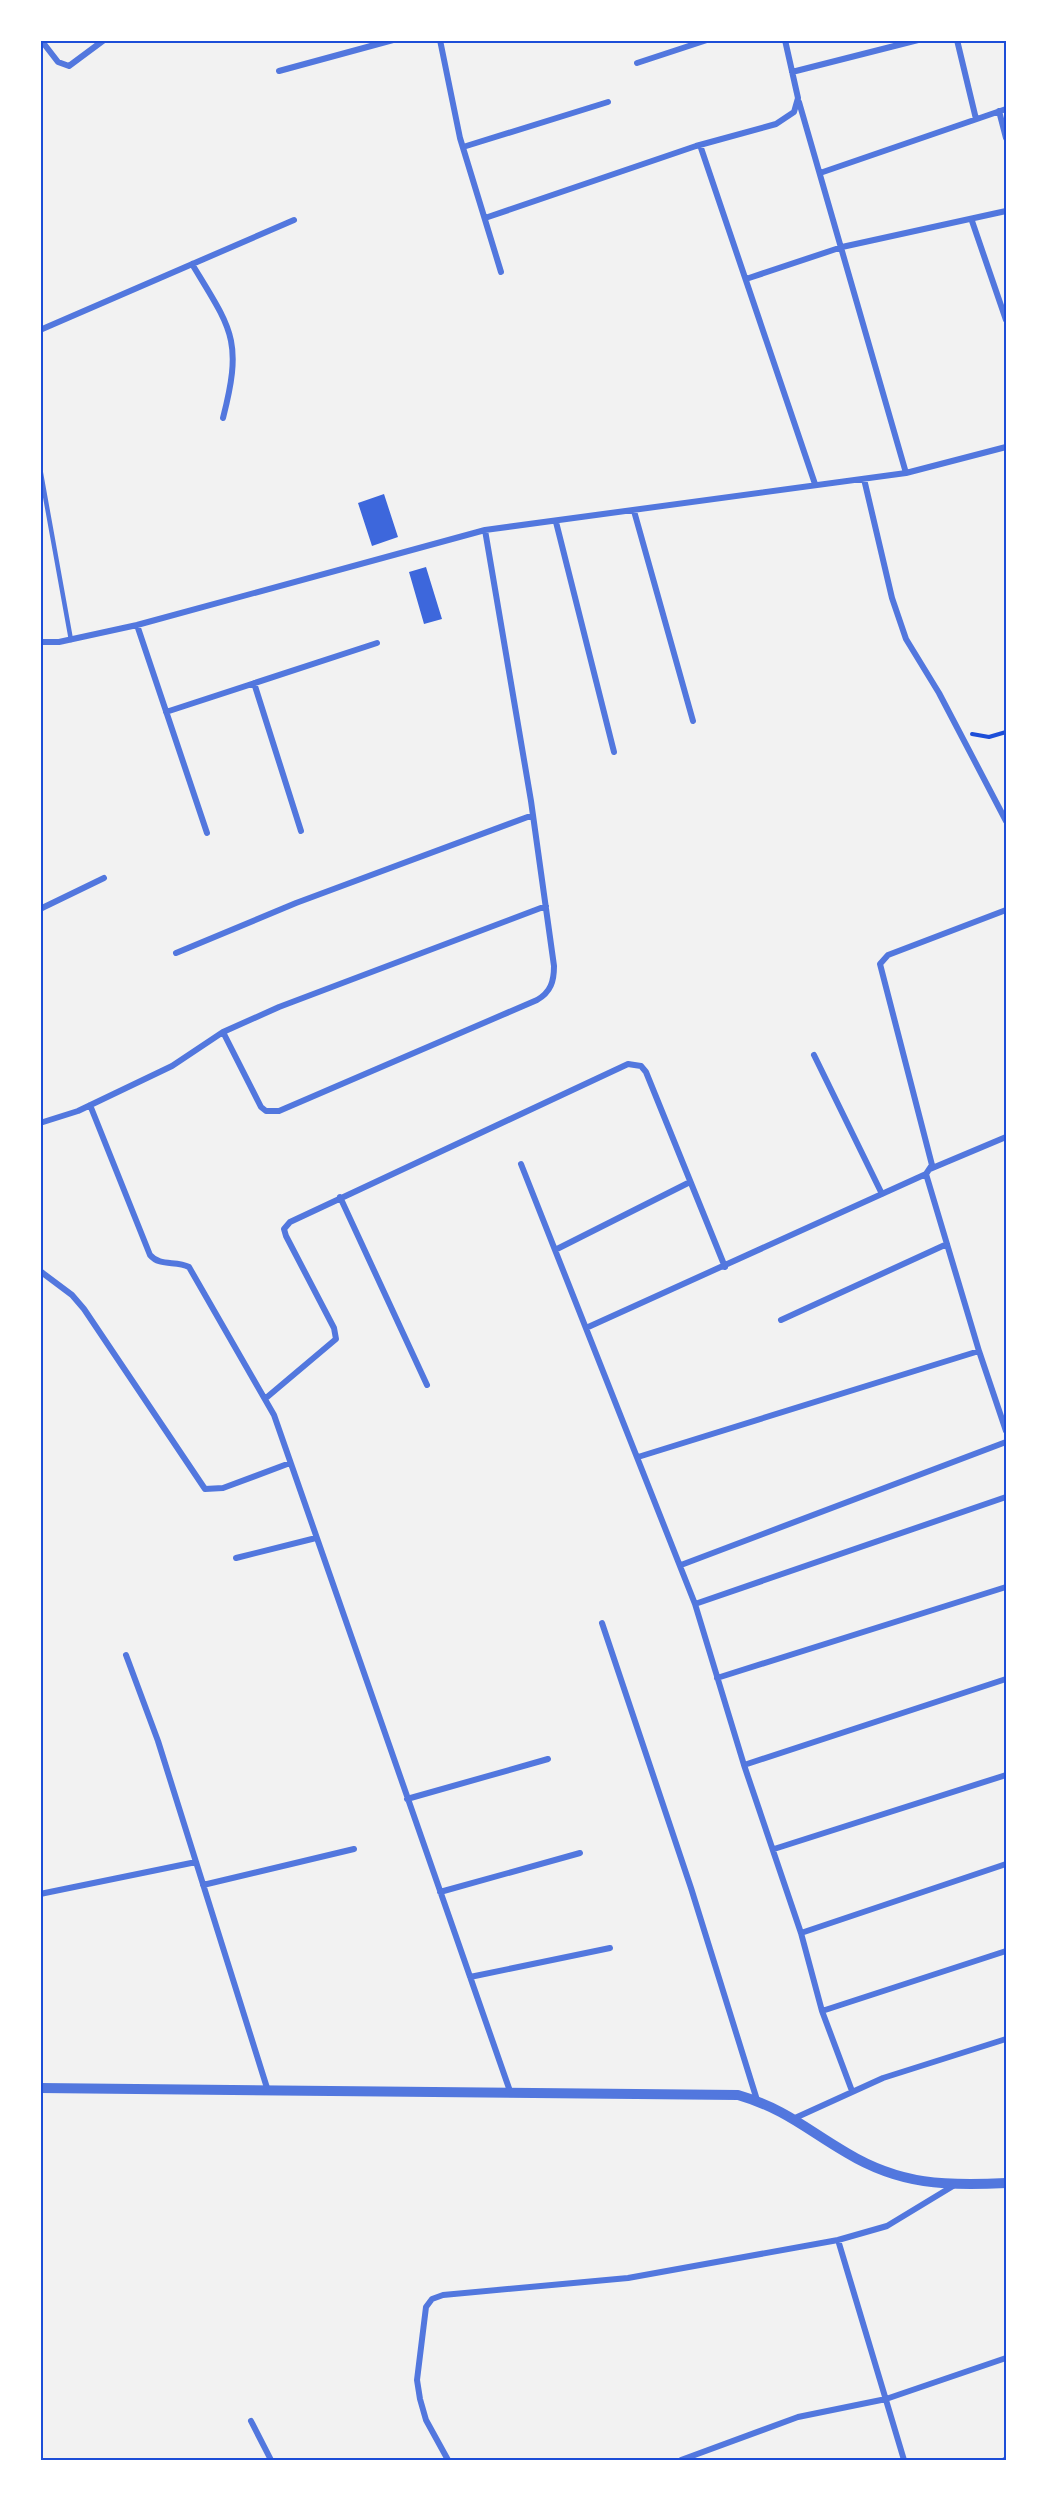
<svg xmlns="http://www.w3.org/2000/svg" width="1047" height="2501" font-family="Barlow,sans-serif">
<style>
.building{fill:#3d67dc}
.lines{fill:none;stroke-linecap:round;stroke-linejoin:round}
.path{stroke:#1d4ed8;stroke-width:4}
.service{stroke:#5277de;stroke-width:4.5}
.minor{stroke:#5277de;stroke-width:6}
.tertiary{stroke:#5277de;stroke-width:10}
.neatline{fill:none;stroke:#1d4ed8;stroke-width:2}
</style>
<rect width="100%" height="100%" fill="#f2f2f2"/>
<!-- building -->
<path class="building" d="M 384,494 L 398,537 L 372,546 L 358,503 Z
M 426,567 L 442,619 L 424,624 L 409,572 Z"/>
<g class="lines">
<!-- path -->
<path class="path" d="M 972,734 L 989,737 L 1006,732"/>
<!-- service -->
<path class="service" d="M 40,468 L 71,640"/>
<!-- minor -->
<path class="minor" d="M 41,40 L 58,62 L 69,66 L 104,40
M 440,40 L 460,138 L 501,272
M 957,40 L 976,119
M 637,63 L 707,40
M 279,71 L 393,40
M 792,72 L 918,40
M 799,102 L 906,473
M 999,111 L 1006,138
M 700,145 L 815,484
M 463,147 L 608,102
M 820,173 L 1006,109
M 485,218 L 696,146 L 776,124 L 794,112 L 798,98 L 785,40
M 972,221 L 1006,320
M 192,264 C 232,330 243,340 223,418
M 746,279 L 842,247 L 1006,211
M 40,330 L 294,220
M 864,479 L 892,598 L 906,639 L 939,693 L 1006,821
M 634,511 L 693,721
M 556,522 L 614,752
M 137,625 L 207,833
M 40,642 L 59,642 L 137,625 L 485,530 L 906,473 L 1006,447
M 254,683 L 301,831
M 166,712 L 377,643
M 40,909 L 104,878
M 176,953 L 296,903 L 533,815
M 223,1032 L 261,1107 L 266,1111 L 279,1111 L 537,1000 C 551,992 554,981 554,966 L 531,801 L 485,530
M 814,1055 L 882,1194
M 90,1105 L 150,1255 C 160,1267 176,1260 189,1267 L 274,1415 L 511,2094
M 40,1123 L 78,1111 L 172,1066 L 223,1032 L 279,1007 L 546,906
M 521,1164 L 695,1604 L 744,1765 L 801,1933 L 822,2011 L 852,2091
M 930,1169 L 1006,1137
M 926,1174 L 979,1351 L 1006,1431
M 340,1197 L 427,1385
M 555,1250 L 690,1182
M 40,1271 L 72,1295 L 84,1309 L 205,1489 L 223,1488 L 290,1463
M 781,1320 L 947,1244
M 586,1328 L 926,1174 L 932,1165 L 880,964 L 888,955 L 1006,910
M 266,1398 L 336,1339 L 334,1328 L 286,1236 L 284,1229 L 290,1222 L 628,1064 L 641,1066 L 646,1072 L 725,1267
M 638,1457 L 979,1351
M 236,1558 L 316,1538
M 681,1565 L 1006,1442
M 695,1604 L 1006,1497
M 602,1623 L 691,1888 L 757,2100
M 126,1655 L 158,1741 L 268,2091
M 717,1678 L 1006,1587
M 744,1765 L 1006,1679
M 407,1799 L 548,1759
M 774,1849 L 1006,1775
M 203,1885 L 354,1849
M 440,1892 L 580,1853
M 40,1894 L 196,1862
M 801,1933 L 1006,1864
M 470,1977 L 610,1948
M 822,2011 L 1006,1951
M 795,2118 L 883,2078 L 1006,2039
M 838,2240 L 904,2460
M 251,2421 L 271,2460
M 448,2460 L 426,2420 L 420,2399 L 417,2380 L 426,2307 L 432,2299 L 443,2295 L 628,2278 L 838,2240 L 887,2226 L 953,2186
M 681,2460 L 798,2417 L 886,2399 L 1006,2358
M 1005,2460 L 1006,2460"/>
<!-- tertiary -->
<path class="tertiary" d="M 40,2088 L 738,2095 C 786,2109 807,2130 847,2153 C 900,2185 946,2186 1006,2183"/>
</g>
<!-- border -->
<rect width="1047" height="2501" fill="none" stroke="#ffffff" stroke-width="84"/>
<rect x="42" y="42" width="963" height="2417" class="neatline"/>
</svg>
